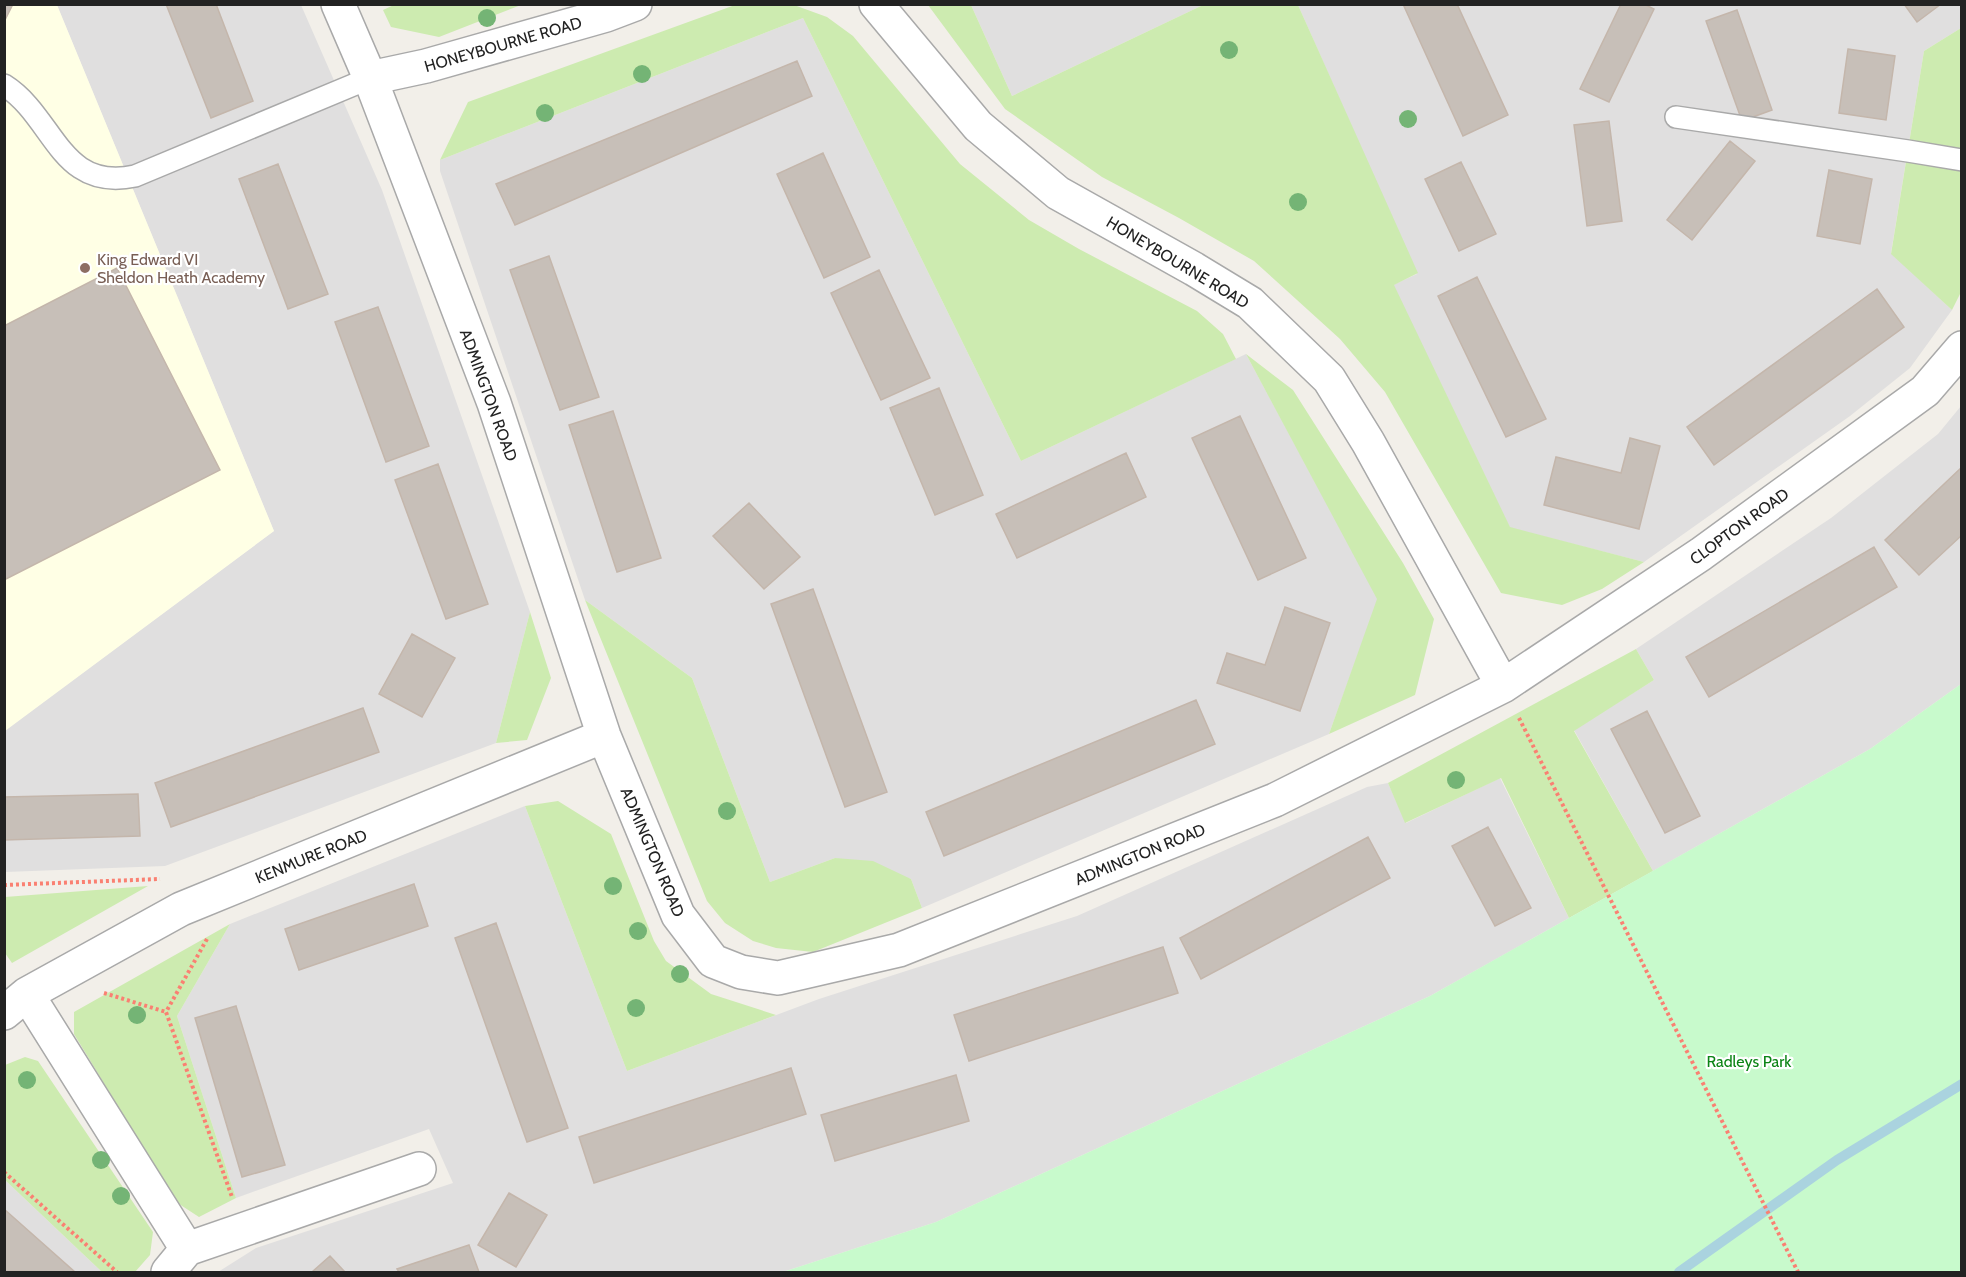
<svg xmlns="http://www.w3.org/2000/svg" width="1966" height="1277" font-family="Cabin,sans-serif">
<style>
.residential{fill:#e0dfdf}
.education{fill:#ffffe5}
.grass{fill:#cdebb0}
.park{fill:#c8facc}
.lines{fill:none;stroke-linecap:round;stroke-linejoin:round}
.stream{stroke:#aad3df;stroke-width:10}
.building{fill:#c7bfb8;stroke:#c4b6ab;stroke-width:1.5}
.service-casing{stroke:#a9a9a9;stroke-width:24}
.minor-casing{stroke:#a9a9a9;stroke-width:36}
.path{stroke:#fa8072;stroke-width:4;stroke-dasharray:3 3;stroke-linecap:butt}
.service{stroke:#fff;stroke-width:21}
.minor{stroke:#fff;stroke-width:33}
.tree{fill:#74b475}
.education-dot{fill:#8d6e63;stroke:#fff;stroke-width:2}
.labels{text-anchor:middle;stroke-width:4.5;stroke-linejoin:round;paint-order:stroke}
.street-label{font-size:16px;fill:#222;stroke:#fff}
.education-label{font-size:16px;fill:#785e54;stroke:#fff;text-anchor:start}
.park-label{font-size:16px;fill:#0c8416;stroke:#fff}
</style>
<rect width="100%" height="100%" fill="#f2efe9"/>
<!-- residential -->
<path class="residential" d="M 57,5 L 301,5 L 382,190 L 530,612 L 496,743 L 165,866 L 5,872 L 4,731 L 274,531 Z
M 971,5 L 1203,5 L 1012,96 Z
M 1298,5 L 1961,5 L 1961,28 L 1924,51 L 1891,253 L 1952,310 L 1910,368 L 1850,416 L 1644,562 L 1510,528 L 1393,285 L 1417,274 Z
M 803,18 L 1021,461 L 1246,354 L 1378,599 L 1329,734 L 922,908 L 911,879 L 835,858 L 770,882 L 692,678 L 585,600 L 440,171 L 440,160 Z
M 1961,406 L 1961,684 L 1870,749 L 1653,871 L 1574,730 L 1654,680 L 1636,649 L 1831,518 L 1938,434 Z
M 1500,778 L 1569,918 L 1430,996 L 936,1222 L 783,1272 L 218,1272 L 256,1248 L 453,1183 L 429,1129 L 236,1198 L 177,1016 L 230,924 L 525,806 L 627,1071 L 819,999 L 1077,916 L 1367,787 L 1388,783 L 1406,823 Z
M 5,1180 L 102,1272 L 5,1272 Z"/>
<!-- education -->
<path class="education" d="M 5,5 L 57,5 L 274,531 L 5,731 Z"/>
<!-- grass -->
<path class="grass" d="M 396,4 L 521,4 L 521,5 L 439,37 L 391,27 L 383,10 Z
M 735,5 L 794,5 L 827,17 L 853,36 L 960,164 L 1029,220 L 1079,249 L 1197,311 L 1223,334 L 1236,359 L 1021,461 L 803,18 L 440,160 L 468,102 Z
M 928,5 L 971,5 L 1012,96 L 1203,5 L 1298,5 L 1418,273 L 1394,285 L 1510,527 L 1644,562 L 1602,589 L 1562,605 L 1501,593 L 1385,392 L 1340,339 L 1254,261 L 1179,218 L 1102,177 L 1005,109 Z
M 1961,28 L 1962,290 L 1952,310 L 1891,254 L 1924,51 Z
M 1246,354 L 1293,390 L 1403,563 L 1434,619 L 1415,695 L 1329,734 L 1377,599 Z
M 585,600 L 692,678 L 770,882 L 835,858 L 873,861 L 911,879 L 922,908 L 813,952 L 776,948 L 753,941 L 725,923 L 707,901 Z
M 530,612 L 551,678 L 527,740 L 496,743 Z
M 1636,649 L 1654,680 L 1574,731 L 1653,871 L 1569,918 L 1501,778 L 1405,823 L 1388,783 Z
M 558,801 L 611,834 L 654,941 L 666,961 L 711,994 L 776,1015 L 627,1071 L 525,806 Z
M 148,886 L 12,963 L 5,953 L 5,897 Z
M 230,924 L 177,1016 L 236,1198 L 199,1217 L 176,1202 L 74,1034 L 74,1012 Z
M 25,1057 L 38,1061 L 153,1232 L 150,1255 L 135,1272 L 102,1272 L 5,1180 L 5,1065 Z"/>
<!-- park -->
<path class="park" d="M 1961,684 L 1961,1272 L 783,1272 L 936,1222 L 1430,996 L 1870,749 Z"/>
<g class="lines">
<!-- stream -->
<path class="stream" d="M 1679,1272 L 1837,1160 L 1962,1084"/>
</g>
<!-- building -->
<path class="building" d="M 4,4 L 13,4 L 4,22 Z
M 166,4 L 216,4 L 253,101 L 211,118 Z
M 1403,4 L 1457,4 L 1508,115 L 1463,136 Z
M 1621,4 L 1644,4 L 1654,9 L 1609,102 L 1580,89 Z
M 1904,4 L 1941,4 L 1917,22 Z
M 1737,10 L 1772,110 L 1742,121 L 1706,21 Z
M 1848,49 L 1895,56 L 1886,120 L 1839,113 Z
M 797,61 L 812,96 L 515,225 L 496,184 Z
M 1609,121 L 1622,221 L 1587,226 L 1574,125 Z
M 1730,141 L 1755,161 L 1692,240 L 1667,220 Z
M 823,153 L 870,257 L 824,278 L 777,174 Z
M 1461,162 L 1496,234 L 1459,251 L 1425,179 Z
M 278,164 L 328,294 L 288,309 L 239,179 Z
M 1829,170 L 1872,179 L 1860,244 L 1817,236 Z
M 549,256 L 599,397 L 560,410 L 510,270 Z
M 117,268 L 220,470 L 4,580 L 4,326 Z
M 879,270 L 930,378 L 881,400 L 831,293 Z
M 1477,277 L 1546,419 L 1506,437 L 1438,296 Z
M 1877,289 L 1904,327 L 1714,465 L 1687,427 Z
M 378,307 L 429,446 L 386,462 L 335,322 Z
M 939,388 L 983,495 L 935,515 L 890,408 Z
M 613,411 L 661,558 L 617,572 L 569,425 Z
M 1240,416 L 1306,558 L 1258,580 L 1192,438 Z
M 1630,438 L 1660,446 L 1639,529 L 1544,505 L 1556,457 L 1621,473 Z
M 1126,453 L 1146,497 L 1017,558 L 996,514 Z
M 438,464 L 488,604 L 446,619 L 395,480 Z
M 1962,467 L 1962,535 L 1919,575 L 1885,540 Z
M 749,503 L 800,557 L 764,589 L 713,536 Z
M 1874,547 L 1897,587 L 1709,697 L 1686,657 Z
M 813,589 L 887,792 L 845,807 L 771,604 Z
M 1285,607 L 1330,623 L 1300,711 L 1217,683 L 1227,653 L 1265,665 Z
M 412,634 L 455,658 L 422,717 L 379,694 Z
M 1196,700 L 1215,744 L 944,856 L 926,812 Z
M 363,708 L 379,752 L 171,827 L 155,783 Z
M 1647,711 L 1700,816 L 1665,833 L 1611,729 Z
M 138,794 L 140,836 L 4,840 L 4,797 Z
M 1488,827 L 1531,908 L 1495,926 L 1452,846 Z
M 1368,837 L 1390,878 L 1201,979 L 1180,938 Z
M 414,884 L 428,926 L 299,970 L 285,929 Z
M 496,923 L 568,1128 L 527,1142 L 455,938 Z
M 1163,947 L 1178,993 L 969,1061 L 954,1015 Z
M 236,1006 L 285,1165 L 242,1177 L 195,1018 Z
M 791,1068 L 806,1114 L 594,1183 L 579,1137 Z
M 956,1075 L 969,1121 L 835,1161 L 821,1115 Z
M 509,1193 L 547,1215 L 516,1267 L 478,1245 Z
M 4,1209 L 75,1272 L 4,1271 Z
M 469,1245 L 479,1272 L 399,1272 L 397,1269 Z
M 330,1256 L 345,1272 L 312,1272 Z"/>
<g class="lines">
<!-- service casing -->
<g class="service-casing">
<path id="service" d="M 4,85 C 55,117 59,192 135,176 L 370,78
M 1676,117 L 1908,151 L 1962,160"/>
</g>
<!-- minor casing -->
<g class="minor-casing">
<path id="minor" d="M 338,4 L 370,78 L 494,403 L 604,736 L 678,915 L 713,961 L 741,972 L 778,978 L 899,950 L 1275,800 L 1503,686 L 1701,554 L 1925,391 L 1962,348
M 876,4 L 978,126 L 1058,193 L 1194,269 L 1250,303 L 1329,379 L 1368,442 L 1503,686
M 370,78 L 426,66 L 606,15 L 635,4
M 27,994 L 187,1249
M 4,1013 L 27,994 L 181,909 L 604,736
M 168,1272 L 187,1249 L 419,1169"/>
</g>
<!-- path -->
<path class="path" d="M 1519,718 L 1798,1272
M 4,885 L 160,879
M 207,939 L 166,1012 L 232,1197
M 104,993 L 166,1012
M 4,1172 L 117,1272"/>
<!-- service -->
<use href="#service" class="service"/>
<!-- minor -->
<use href="#minor" class="minor"/>
</g>
<!-- trees -->
<g class="tree">
<circle cx="487" cy="18" r="9"/>
<circle cx="1229" cy="50" r="9"/>
<circle cx="642" cy="74" r="9"/>
<circle cx="545" cy="113" r="9"/>
<circle cx="1408" cy="119" r="9"/>
<circle cx="1298" cy="202" r="9"/>
<circle cx="1456" cy="780" r="9"/>
<circle cx="727" cy="811" r="9"/>
<circle cx="613" cy="886" r="9"/>
<circle cx="638" cy="931" r="9"/>
<circle cx="680" cy="974" r="9"/>
<circle cx="636" cy="1008" r="9"/>
<circle cx="137" cy="1015" r="9"/>
<circle cx="27" cy="1080" r="9"/>
<circle cx="101" cy="1160" r="9"/>
<circle cx="121" cy="1196" r="9"/>
</g>
<!-- markers -->
<circle class="education-dot" cx="85" cy="268" r="6"/>
<g class="labels">
<!-- street labels -->
<g class="street-label">
<text transform="translate(503 44) rotate(-16)" y="6">HONEYBOURNE ROAD</text>
<text transform="translate(1178 262) rotate(31)" y="6">HONEYBOURNE ROAD</text>
<text transform="translate(489 395) rotate(70)" y="6">ADMINGTON ROAD</text>
<text transform="translate(1739 526) rotate(-36)" y="6">CLOPTON ROAD</text>
<text transform="translate(653 852) rotate(67)" y="6">ADMINGTON ROAD</text>
<text transform="translate(1140 854) rotate(-22)" y="6">ADMINGTON ROAD</text>
<text transform="translate(311 856) rotate(-22)" y="6">KENMURE ROAD</text>
</g>
<!-- education labels -->
<g class="education-label">
<text x="97" y="265">King Edward VI<tspan x="97" dy="18">Sheldon Heath Academy</tspan></text>
</g>
<!-- park labels -->
<g class="park-label">
<text x="1749" y="1067">Radleys Park</text>
</g>
</g>
<!-- border -->
<rect width="1966" height="1277" fill="none" stroke="#222222" stroke-width="12"/>
</svg>
